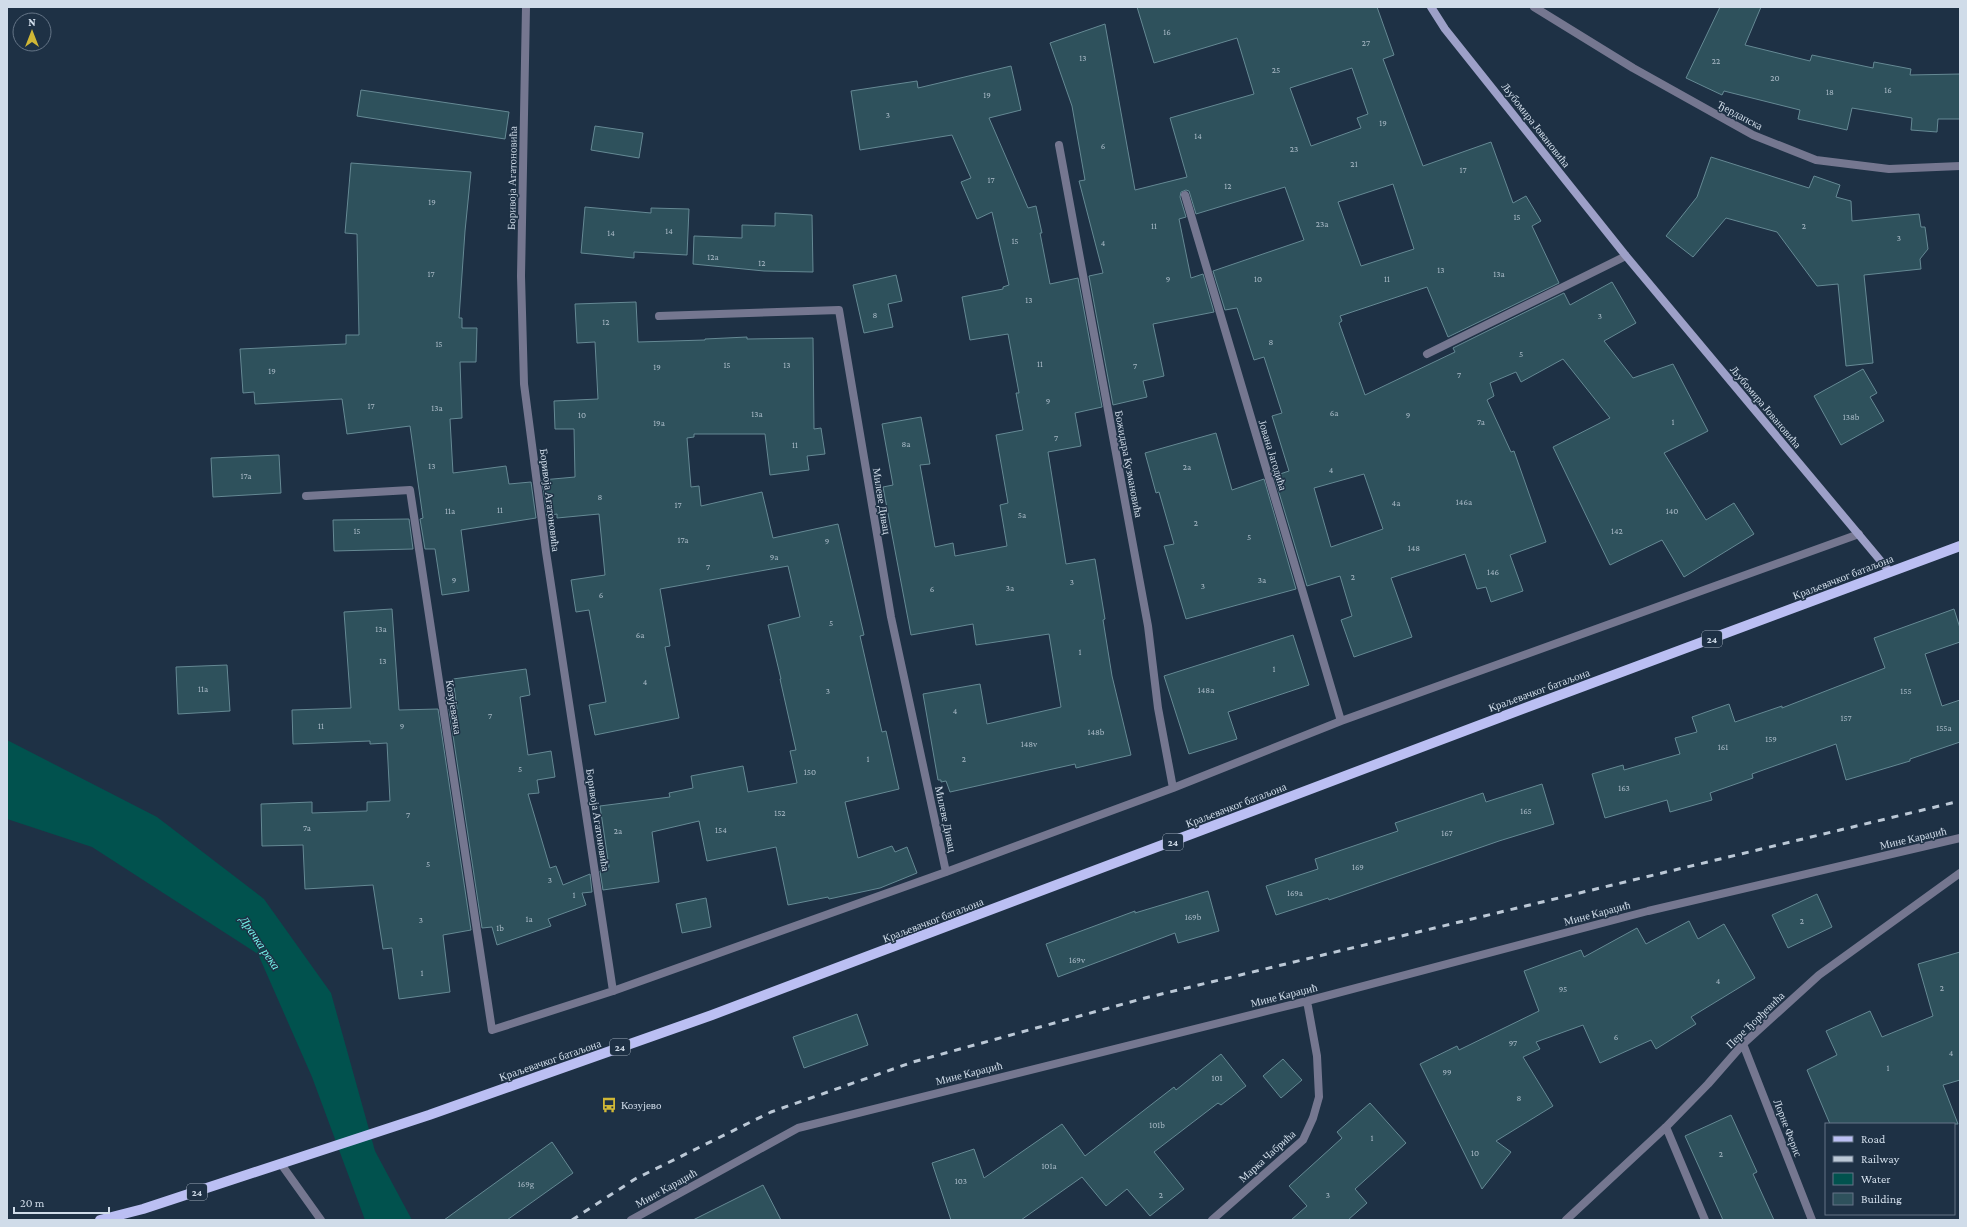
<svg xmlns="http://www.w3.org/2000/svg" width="1967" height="1227" font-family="'Crimson Pro',serif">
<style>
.water{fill:#01524e}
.building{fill:#2e515c;stroke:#658994;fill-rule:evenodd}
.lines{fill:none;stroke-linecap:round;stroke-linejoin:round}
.street{stroke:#757790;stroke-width:8}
.secondary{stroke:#9da0c8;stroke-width:8}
.primary{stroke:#bbbff3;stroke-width:10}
.rail{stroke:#bbc8d6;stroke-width:3;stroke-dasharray:7 7;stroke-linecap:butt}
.labels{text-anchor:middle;stroke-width:3;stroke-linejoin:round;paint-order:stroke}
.number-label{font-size:9px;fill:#a8b9c6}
.shield{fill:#1e3145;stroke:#9ba9b8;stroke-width:1}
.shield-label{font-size:10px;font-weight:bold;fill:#d0dce9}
.street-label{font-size:11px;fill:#d0dce9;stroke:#1e3145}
.poi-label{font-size:11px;fill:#d0dce9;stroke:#1e3145;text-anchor:start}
.water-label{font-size:12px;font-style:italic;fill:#75f6ed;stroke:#1e3145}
</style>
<rect width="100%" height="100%" fill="#1e3145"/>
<!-- water -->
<path class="water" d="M 7,740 L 157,817 L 264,899 L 331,993 L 375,1151 L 412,1220 L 365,1220 L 312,1077 L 258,954 L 92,847 L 7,819 Z"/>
<!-- building -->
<path class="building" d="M 1137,7 L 1377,7 L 1394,55 L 1383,59 L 1423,166 L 1491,142 L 1513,203 L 1526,196 L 1541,221 L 1532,226 L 1559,283 L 1448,337 L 1427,287 L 1340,316 L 1342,321 L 1339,323 L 1365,395 L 1455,352 L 1453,348 L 1564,293 L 1570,305 L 1612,282 L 1636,323 L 1604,341 L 1633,378 L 1673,364 L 1708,431 L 1664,453 L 1706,520 L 1734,503 L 1754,534 L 1684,577 L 1662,540 L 1610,565 L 1553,447 L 1610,418 L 1563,359 L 1521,382 L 1516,372 L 1490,383 L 1494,396 L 1487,400 L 1511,452 L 1514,451 L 1546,542 L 1510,555 L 1523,591 L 1491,602 L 1486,587 L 1477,589 L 1465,554 L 1391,578 L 1412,637 L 1354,657 L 1341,620 L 1352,616 L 1340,576 L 1307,586 L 1274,476 L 1289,471 L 1272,416 L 1282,413 L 1264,357 L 1254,360 L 1237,308 L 1225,310 L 1213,271 L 1304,240 L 1285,187 L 1196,214 L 1189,191 L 1186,190 L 1181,192 L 1180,197 L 1186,217 L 1179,219 L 1191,278 L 1203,274 L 1214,312 L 1153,324 L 1164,376 L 1143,381 L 1147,397 L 1113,405 L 1089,276 L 1103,273 L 1079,181 L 1085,180 L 1072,106 L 1050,43 L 1105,24 L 1135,190 L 1187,177 L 1170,118 L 1254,94 L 1237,38 L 1154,63 ZM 1352,68 L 1368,114 L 1357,118 L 1361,128 L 1311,146 L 1290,88 ZM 1393,184 L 1414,249 L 1361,266 L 1338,202 ZM 1364,474 L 1383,529 L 1331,547 L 1314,488 Z
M 1720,7 L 1761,7 L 1745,45 L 1810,61 L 1812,55 L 1873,68 L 1874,62 L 1911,69 L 1910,75 L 1960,74 L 1960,119 L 1938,119 L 1937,132 L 1911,130 L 1912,118 L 1852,108 L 1847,130 L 1798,119 L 1800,110 L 1724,91 L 1722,95 L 1686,78 Z
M 1011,66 L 1021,110 L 989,118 L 1028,208 L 1036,206 L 1042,233 L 1040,233 L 1050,284 L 1078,278 L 1102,407 L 1075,413 L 1081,446 L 1048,452 L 1066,564 L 1095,559 L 1105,619 L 1103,620 L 1112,676 L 1131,755 L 1076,768 L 1075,764 L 950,792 L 946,781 L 941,782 L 941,780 L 938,780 L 923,694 L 980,684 L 987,724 L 1061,707 L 1049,634 L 976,645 L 973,624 L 911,635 L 883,487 L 893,485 L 882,424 L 921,417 L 930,464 L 920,465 L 935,547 L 953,543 L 955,556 L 1007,546 L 1000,505 L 1008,503 L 996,435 L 1023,430 L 1016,393 L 1019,393 L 1008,334 L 970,340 L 962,297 L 1003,289 L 1003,287 L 1009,285 L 992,212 L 977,219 L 961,182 L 971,178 L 952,135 L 860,150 L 851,91 L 917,81 L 918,88 Z
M 361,90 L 509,112 L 505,139 L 357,116 Z
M 595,126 L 643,133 L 639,158 L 591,150 Z
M 1711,157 L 1809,188 L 1814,176 L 1840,185 L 1836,197 L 1851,201 L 1852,221 L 1919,214 L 1921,227 L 1925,227 L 1928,249 L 1920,259 L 1921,269 L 1864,275 L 1873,363 L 1846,366 L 1838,284 L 1817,286 L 1777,232 L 1726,218 L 1693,257 L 1666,236 L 1697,197 Z
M 351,163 L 471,172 L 465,231 L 459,318 L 462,318 L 462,328 L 477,328 L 476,362 L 460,362 L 462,418 L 450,419 L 453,473 L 506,466 L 509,484 L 531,482 L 536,518 L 461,530 L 469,591 L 442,595 L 435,549 L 425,549 L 420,519 L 423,518 L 410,426 L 347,434 L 342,399 L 255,404 L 254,392 L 243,393 L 240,349 L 346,344 L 346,335 L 359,335 L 357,234 L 345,233 Z
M 585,207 L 651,213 L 651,208 L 689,209 L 687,255 L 634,252 L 634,258 L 581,253 Z
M 775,213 L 812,215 L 813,272 L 764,271 L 693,264 L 694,236 L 742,238 L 742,225 L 775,226 Z
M 896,275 L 902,301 L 888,304 L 893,327 L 864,333 L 853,285 Z
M 636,302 L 638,342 L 705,340 L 705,339 L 747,337 L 747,339 L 813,338 L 814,429 L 821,428 L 825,454 L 807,456 L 809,470 L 770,475 L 765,434 L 694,434 L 694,437 L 687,438 L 691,487 L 699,486 L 701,506 L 762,492 L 773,538 L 838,524 L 864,635 L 860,636 L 882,732 L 886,731 L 899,789 L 845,802 L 858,858 L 892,846 L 895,852 L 907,847 L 917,873 L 880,888 L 829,899 L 828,897 L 788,905 L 776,847 L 707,861 L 699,821 L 652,832 L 659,882 L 603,890 L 600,871 L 609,867 L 600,806 L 670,797 L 669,793 L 693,788 L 691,776 L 743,766 L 748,792 L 797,783 L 790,751 L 796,750 L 780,679 L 781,679 L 768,625 L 800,617 L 788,566 L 660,589 L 670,646 L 665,647 L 679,718 L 595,735 L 589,705 L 606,702 L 589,610 L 576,612 L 571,580 L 605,575 L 599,514 L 557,518 L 557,514 L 547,516 L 542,480 L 575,477 L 574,429 L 555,429 L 554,401 L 598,399 L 595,342 L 577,343 L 575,304 Z
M 1863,369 L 1877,393 L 1870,397 L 1884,421 L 1841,445 L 1814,396 Z
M 1216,433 L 1232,490 L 1264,479 L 1296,589 L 1186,619 L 1164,546 L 1174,544 L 1159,492 L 1156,493 L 1145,453 Z
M 279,455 L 281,493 L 213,497 L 211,458 Z
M 409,519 L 413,549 L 334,551 L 333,520 Z
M 392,609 L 399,710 L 438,709 L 471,930 L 443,935 L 450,992 L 399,999 L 392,948 L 383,949 L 373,885 L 305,889 L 303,845 L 262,846 L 261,804 L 312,802 L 312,813 L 367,811 L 367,802 L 390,801 L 387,743 L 370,744 L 370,741 L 293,744 L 292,710 L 351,708 L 344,612 Z
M 1954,609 L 1960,628 L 1960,642 L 1925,654 L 1942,706 L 1960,700 L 1960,742 L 1910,759 L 1910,761 L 1846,780 L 1836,744 L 1752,774 L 1753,778 L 1710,793 L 1712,800 L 1670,812 L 1667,800 L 1605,818 L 1592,774 L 1623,765 L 1624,770 L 1680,754 L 1675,738 L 1697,732 L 1692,717 L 1729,704 L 1735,722 L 1782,706 L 1782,708 L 1885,668 L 1874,638 Z
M 1293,635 L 1309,685 L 1228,712 L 1237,739 L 1189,754 L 1164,676 Z
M 227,665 L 230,711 L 178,714 L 176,667 Z
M 526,669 L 530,695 L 520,697 L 528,755 L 551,751 L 555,777 L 537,780 L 539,793 L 528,794 L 550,868 L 556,866 L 563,885 L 590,874 L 592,892 L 582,893 L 586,905 L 548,919 L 551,926 L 497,945 L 492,927 L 482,928 L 449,709 L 457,709 L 453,679 Z
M 1542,784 L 1554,824 L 1499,841 L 1329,900 L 1328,898 L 1276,915 L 1266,886 L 1318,869 L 1315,859 L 1398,831 L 1395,823 L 1483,793 L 1486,802 Z
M 1208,891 L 1219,931 L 1178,943 L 1175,933 L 1058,977 L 1046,944 L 1135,911 L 1135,913 Z
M 1817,894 L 1832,927 L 1788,948 L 1772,915 Z
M 706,898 L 711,927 L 682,933 L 676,904 Z
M 1689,921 L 1698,939 L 1724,924 L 1755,978 L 1691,1017 L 1696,1024 L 1656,1049 L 1651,1040 L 1600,1063 L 1583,1025 L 1536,1042 L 1540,1049 L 1523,1057 L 1553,1106 L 1496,1141 L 1511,1152 L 1482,1189 L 1420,1064 L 1457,1046 L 1459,1050 L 1539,1011 L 1524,971 L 1581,950 L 1584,957 L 1637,928 L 1646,944 Z
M 1960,952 L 1960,1080 L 1943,1085 L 1958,1124 L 1830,1124 L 1807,1070 L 1837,1055 L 1826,1031 L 1870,1011 L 1882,1037 L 1933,1016 L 1918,964 Z
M 857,1014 L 868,1045 L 804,1068 L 793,1037 Z
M 1221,1054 L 1246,1086 L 1221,1105 L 1218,1103 L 1154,1152 L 1184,1189 L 1150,1216 L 1127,1189 L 1106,1206 L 1082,1177 L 1021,1220 L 951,1220 L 932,1163 L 974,1149 L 984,1178 L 1062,1124 L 1085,1156 L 1174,1087 L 1176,1090 Z
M 1283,1059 L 1302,1080 L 1281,1098 L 1263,1076 Z
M 1370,1103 L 1406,1143 L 1355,1189 L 1367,1203 L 1348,1220 L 1291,1220 L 1307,1206 L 1289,1186 L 1342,1138 L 1337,1132 Z
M 1731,1115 L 1757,1172 L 1753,1174 L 1774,1220 L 1723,1220 L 1685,1136 Z
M 552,1142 L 573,1173 L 507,1220 L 444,1220 Z
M 763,1185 L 781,1220 L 693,1220 Z"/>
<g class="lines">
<!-- street -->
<path class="street" d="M 526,7 L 521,276 L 524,384 L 546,552 L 613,991
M 1534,7 L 1633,68 L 1753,135 L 1816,160 L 1889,169 L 1960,166
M 1059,145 L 1148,626 L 1158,708 L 1173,788
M 1185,195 L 1341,721
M 659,316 L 839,310 L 891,617 L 946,872
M 1427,354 L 1626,256
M 306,496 L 410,490 L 492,1030 L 613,991 L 946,872 L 1173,788 L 1341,721 L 1859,534
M 1743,1044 L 1812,1220
M 1666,1127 L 1705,1220
M 281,1164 L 321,1220
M 631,1220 L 798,1128 L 1307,1001 L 1648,911 L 1960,838
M 1212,1220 L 1303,1140 L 1313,1118 L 1319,1097 L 1317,1056 L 1307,1001
M 1566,1220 L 1666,1127 L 1708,1084 L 1743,1044 L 1819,975 L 1960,873"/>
<!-- secondary -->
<path class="secondary" d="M 1431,7 L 1445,29 L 1626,256 L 1890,572"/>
<!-- primary -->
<path class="primary" d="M 100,1220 L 143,1209 L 429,1115 L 712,1015 L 1533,705 L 1960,546"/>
<!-- rail -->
<path class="rail" d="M 572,1220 L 635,1179 L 771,1112 L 913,1062 L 1145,998 L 1960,801"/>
</g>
<!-- icons -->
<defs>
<g id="bus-bare" transform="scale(1.2)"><path d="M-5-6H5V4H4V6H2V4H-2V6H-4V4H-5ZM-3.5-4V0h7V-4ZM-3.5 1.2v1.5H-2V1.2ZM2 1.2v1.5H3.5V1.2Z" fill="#d0b736" stroke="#1e3145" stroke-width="2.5" paint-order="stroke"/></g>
</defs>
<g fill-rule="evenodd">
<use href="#bus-bare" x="609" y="1105"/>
</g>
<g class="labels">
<!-- number labels -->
<g class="number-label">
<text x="1167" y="35">16</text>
<text x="1366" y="46">27</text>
<text x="1083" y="61">13</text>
<text x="1716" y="64">22</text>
<text x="1276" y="73">25</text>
<text x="1775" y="81">20</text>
<text x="1888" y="93">16</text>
<text x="1830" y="95">18</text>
<text x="987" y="98">19</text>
<text x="888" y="118">3</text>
<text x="1383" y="126">19</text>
<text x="1198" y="139">14</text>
<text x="1103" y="149">6</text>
<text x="1294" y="152">23</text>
<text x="1354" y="167">21</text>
<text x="1463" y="173">17</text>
<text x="991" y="183">17</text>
<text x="1228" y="189">12</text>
<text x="432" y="205">19</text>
<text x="1517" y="220">15</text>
<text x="1322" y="227">23a</text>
<text x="1154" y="229">11</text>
<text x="1804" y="229">2</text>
<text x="669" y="234">14</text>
<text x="611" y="236">14</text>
<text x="1899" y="241">3</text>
<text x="1015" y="244">15</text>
<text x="1103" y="246">4</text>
<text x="713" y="260">12a</text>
<text x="762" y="266">12</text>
<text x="1441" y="273">13</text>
<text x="431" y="277">17</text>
<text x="1499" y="277">13a</text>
<text x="1168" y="282">9</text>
<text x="1258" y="282">10</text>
<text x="1387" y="282">11</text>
<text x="1029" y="303">13</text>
<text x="875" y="318">8</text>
<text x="1600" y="319">3</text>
<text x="606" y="325">12</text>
<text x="1271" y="345">8</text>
<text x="439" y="347">15</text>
<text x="1521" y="357">5</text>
<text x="1040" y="367">11</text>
<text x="727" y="368">15</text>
<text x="787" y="368">13</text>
<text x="1135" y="369">7</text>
<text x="657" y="370">19</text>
<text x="272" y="374">19</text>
<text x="1459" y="378">7</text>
<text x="1048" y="404">9</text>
<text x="371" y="409">17</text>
<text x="437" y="411">13a</text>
<text x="1334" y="416">6a</text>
<text x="757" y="417">13a</text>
<text x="582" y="418">10</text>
<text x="1408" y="418">9</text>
<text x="1851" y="420">138b</text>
<text x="1481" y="425">7a</text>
<text x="1673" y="425">1</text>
<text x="659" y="426">19a</text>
<text x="1056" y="441">7</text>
<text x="906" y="447">8a</text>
<text x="795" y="448">11</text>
<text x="432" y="469">13</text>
<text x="1187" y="470">2a</text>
<text x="1331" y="473">4</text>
<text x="246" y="479">17a</text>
<text x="600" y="500">8</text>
<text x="1464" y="505">146a</text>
<text x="1396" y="506">4a</text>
<text x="678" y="508">17</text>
<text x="500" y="513">11</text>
<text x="450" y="514">11a</text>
<text x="1672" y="514">140</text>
<text x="1022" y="518">5a</text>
<text x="1196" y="526">2</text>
<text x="357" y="534">15</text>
<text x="1617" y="534">142</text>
<text x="1249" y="540">5</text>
<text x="683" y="543">17a</text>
<text x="827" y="544">9</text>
<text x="1414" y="551">148</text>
<text x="774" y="560">9a</text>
<text x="708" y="570">7</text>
<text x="1493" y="575">146</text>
<text x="1353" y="580">2</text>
<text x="454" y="583">9</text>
<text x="1262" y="583">3a</text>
<text x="1072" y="585">3</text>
<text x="1203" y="589">3</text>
<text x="1010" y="591">3a</text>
<text x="932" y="592">6</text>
<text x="601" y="598">6</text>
<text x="831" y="626">5</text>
<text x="381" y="632">13a</text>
<text x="640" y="638">6a</text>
<text x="1080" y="655">1</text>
<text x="383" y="664">13</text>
<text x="1274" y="672">1</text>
<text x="645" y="685">4</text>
<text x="203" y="692">11a</text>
<text x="1206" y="693">148a</text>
<text x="828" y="694">3</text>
<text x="1906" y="694">155</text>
<text x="955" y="714">4</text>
<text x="490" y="719">7</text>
<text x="1846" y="721">157</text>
<text x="321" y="729">11</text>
<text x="402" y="729">9</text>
<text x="1944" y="731">155a</text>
<text x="1096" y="735">148b</text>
<text x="1771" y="742">159</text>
<text x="1029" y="747">148v</text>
<text x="1723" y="750">161</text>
<text x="868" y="762">1</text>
<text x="964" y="762">2</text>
<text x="520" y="772">5</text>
<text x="810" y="775">150</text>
<text x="1624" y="791">163</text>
<text x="1526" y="814">165</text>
<text x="780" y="816">152</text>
<text x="408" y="818">7</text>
<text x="307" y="831">7a</text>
<text x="721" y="833">154</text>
<text x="618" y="834">2a</text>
<text x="1447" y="836">167</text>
<text x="428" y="867">5</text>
<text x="1358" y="870">169</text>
<text x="550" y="883">3</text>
<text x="1295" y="896">169a</text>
<text x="574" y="898">1</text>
<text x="1193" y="920">169b</text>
<text x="529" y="922">1a</text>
<text x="421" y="923">3</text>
<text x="1802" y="924">2</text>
<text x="500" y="931">1b</text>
<text x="1077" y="963">169v</text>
<text x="422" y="976">1</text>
<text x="1718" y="984">4</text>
<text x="1942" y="991">2</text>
<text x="1563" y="992">95</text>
<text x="1616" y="1040">6</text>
<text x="1513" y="1046">97</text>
<text x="1951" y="1056">4</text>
<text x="1888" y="1071">1</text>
<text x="1447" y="1075">99</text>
<text x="1217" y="1081">101</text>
<text x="1519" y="1101">8</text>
<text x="1157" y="1128">101b</text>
<text x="1372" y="1141">1</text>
<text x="1475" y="1156">10</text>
<text x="1721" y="1157">2</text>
<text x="1049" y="1169">101a</text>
<text x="961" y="1184">103</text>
<text x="526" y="1187">169g</text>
<text x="1161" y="1198">2</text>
<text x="1328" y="1198">3</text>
</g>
<!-- shield labels -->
<g class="shield">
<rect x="1702" y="631" width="20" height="16" rx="3"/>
<rect x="1163" y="834" width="20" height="16" rx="3"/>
<rect x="610" y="1039" width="20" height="16" rx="3"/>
<rect x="187" y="1184" width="20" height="16" rx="3"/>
</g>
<g class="shield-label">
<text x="1712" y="643">24</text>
<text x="1173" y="846">24</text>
<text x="620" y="1051">24</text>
<text x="197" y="1196">24</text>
</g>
<!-- street labels -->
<g class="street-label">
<text transform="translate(1740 115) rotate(28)" y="4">Ђердапска</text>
<text transform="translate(1536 125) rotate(52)" y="4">Љубомира Јовановића</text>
<text transform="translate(512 178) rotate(-89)" y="4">Боривоја Агатоновића</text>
<text transform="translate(1766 407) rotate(50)" y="4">Љубомира Јовановића</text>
<text transform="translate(1273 455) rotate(73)" y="4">Јована Јагодића</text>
<text transform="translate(1129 464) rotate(79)" y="4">Божидара Кузмановића</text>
<text transform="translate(550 500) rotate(83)" y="4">Боривоја Агатоновића</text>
<text transform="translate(882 501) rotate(81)" y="4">Милеве Дивац</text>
<text transform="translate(1843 577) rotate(-21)" y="4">Краљевачког батаљона</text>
<text transform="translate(1539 690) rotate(-20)" y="4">Краљевачког батаљона</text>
<text transform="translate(454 707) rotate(81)" y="4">Козујевачка</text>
<text transform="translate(1236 805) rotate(-21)" y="4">Краљевачког батаљона</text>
<text transform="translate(946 819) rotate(78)" y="4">Милеве Дивац</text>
<text transform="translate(598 820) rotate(81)" y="4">Боривоја Агатоновића</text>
<text transform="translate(1913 838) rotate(-13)" y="4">Мине Караџић</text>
<text transform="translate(1597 913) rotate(-15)" y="4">Мине Караџић</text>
<text transform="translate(933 920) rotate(-21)" y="4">Краљевачког батаљона</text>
<text transform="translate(1284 995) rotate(-14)" y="4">Мине Караџић</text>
<text transform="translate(1755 1020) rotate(-44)" y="4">Пере Ђорђевића</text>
<text transform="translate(550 1060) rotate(-19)" y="4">Краљевачког батаљона</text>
<text transform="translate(969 1073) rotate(-14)" y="4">Мине Караџић</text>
<text transform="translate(1788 1128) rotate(69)" y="4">Лорне Ферис</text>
<text transform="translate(1267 1156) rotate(-42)" y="4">Марка Чабрића</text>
<text transform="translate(666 1188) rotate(-29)" y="4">Мине Караџић</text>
</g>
<!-- poi labels -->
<g class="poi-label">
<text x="621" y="1109">Козујево</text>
</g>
<!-- water labels -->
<g class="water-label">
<text transform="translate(260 943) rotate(56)" y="4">Драчка река</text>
</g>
</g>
<!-- border -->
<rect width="1967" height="1227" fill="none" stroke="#d0dce9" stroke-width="16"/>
<!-- legend -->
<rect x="1825" y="1123" width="130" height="92" fill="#1e3145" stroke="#657587"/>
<rect x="1833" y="1136" width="20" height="6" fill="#bbbff3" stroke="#657587"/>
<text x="1861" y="1143" font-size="12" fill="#d0dce9">Road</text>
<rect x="1833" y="1156" width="20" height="6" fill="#bbc8d6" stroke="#657587"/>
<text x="1861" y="1163" font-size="12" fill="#d0dce9">Railway</text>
<rect x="1833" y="1173" width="20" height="12" fill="#01524e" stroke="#657587"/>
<text x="1861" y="1183" font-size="12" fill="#d0dce9">Water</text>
<rect x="1833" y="1193" width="20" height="12" fill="#2e515c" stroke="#657587"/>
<text x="1861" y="1203" font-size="12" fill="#d0dce9">Building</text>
<!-- north arrow -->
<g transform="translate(32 32)"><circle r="19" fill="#1e3145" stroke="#657587"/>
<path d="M0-3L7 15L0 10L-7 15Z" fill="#d0b736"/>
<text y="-6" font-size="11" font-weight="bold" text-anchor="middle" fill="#d0dce9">N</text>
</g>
<!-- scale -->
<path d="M14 1207v6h95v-6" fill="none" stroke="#d0dce9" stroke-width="2"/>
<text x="20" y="1207" font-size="12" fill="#d0dce9" stroke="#1e3145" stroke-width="3" paint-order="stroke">20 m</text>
</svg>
